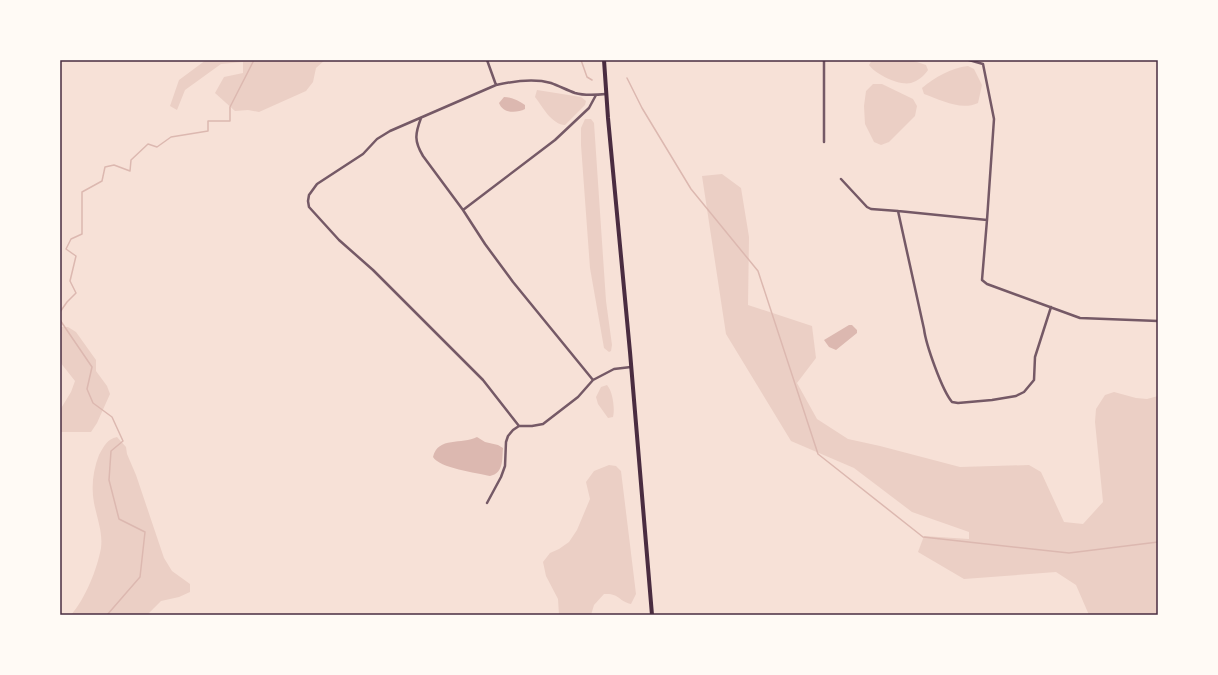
<svg xmlns="http://www.w3.org/2000/svg" width="1218" height="675" font-family="Rubik,sans-serif">
<style>
.green{fill:#ebcfc5}
.water{fill:#dcb8b0}
.lines{fill:none;stroke-linecap:round;stroke-linejoin:round}
.stream{stroke:#dcb8b0;stroke-width:1.5}
.minor{stroke:#755966;stroke-width:2.5}
.primary{stroke:#4a2c40;stroke-width:4}
.neatline{fill:none;stroke:#4a2c40;stroke-width:1.5}
</style>
<rect width="100%" height="100%" fill="#f7e1d7"/>
<!-- green -->
<path class="green" d="M 206,60 L 325,60 L 316,68 L 313,82 L 306,91 L 259,112 L 248,110 L 235,111 L 215,93 L 224,77 L 243,73 L 243,62 L 221,64 L 185,90 L 177,110 L 170,106 L 179,80 Z
M 872,60 L 911,60 L 926,65 L 928,70 C 924,76 918,81 911,83 C 899,86 875,74 869,65 Z
M 968,66 L 974,69 L 982,85 L 978,103 C 961,111 941,100 924,94 L 922,88 C 935,77 951,68 968,66 Z
M 873,84 L 882,84 L 913,99 L 917,106 L 915,116 L 889,142 L 881,145 L 874,142 L 865,124 L 864,106 L 866,91 Z
M 537,90 L 581,97 L 586,101 L 585,105 L 565,125 C 551,124 543,107 535,97 Z
M 585,119 L 591,119 L 594,123 L 606,301 L 612,345 L 611,351 L 609,352 L 604,348 L 590,268 L 581,145 L 581,128 Z
M 722,174 L 741,188 L 749,237 L 748,305 L 812,326 L 816,358 L 797,383 L 817,419 L 848,439 L 880,446 L 960,467 L 1029,465 L 1041,472 L 1064,522 L 1083,524 L 1103,502 L 1095,422 L 1096,409 L 1105,395 L 1114,392 L 1136,398 L 1147,399 L 1158,396 L 1158,615 L 1089,615 L 1076,585 L 1056,572 L 964,579 L 918,552 L 924,536 L 969,539 L 969,532 L 912,512 L 854,468 L 791,441 L 726,334 L 702,176 Z
M 60,327 L 68,327 L 76,332 L 96,360 L 96,371 L 107,386 L 110,394 L 97,423 L 91,432 L 60,432 L 60,410 L 71,392 L 75,381 L 60,362 Z
M 607,385 C 613,392 615,409 613,417 L 608,418 L 598,404 L 596,397 L 601,387 Z
M 117,437 L 126,447 L 127,454 L 136,475 L 164,558 L 172,571 L 190,584 L 190,592 L 179,597 L 161,601 L 147,615 L 71,615 C 85,599 97,570 101,548 C 103,533 97,518 94,503 C 91,487 93,470 99,455 C 104,446 107,439 117,437 Z
M 609,465 L 616,466 L 621,471 L 636,594 L 631,604 C 618,601 620,593 604,594 L 594,605 L 591,615 L 559,615 L 558,599 L 546,576 L 543,562 L 550,553 L 559,549 L 569,542 L 577,530 L 590,499 L 586,482 L 594,471 Z"/>
<!-- water -->
<path class="water" d="M 504,97 C 512,97 519,101 525,105 L 525,109 C 517,113 503,114 499,103 Z
M 849,325 L 852,325 L 857,330 L 857,333 L 836,350 L 829,347 L 824,340 Z
M 477,437 L 485,442 L 498,445 L 503,448 C 502,459 504,473 490,476 C 477,473 439,468 433,457 C 438,436 462,445 477,437 Z"/>
<g class="lines">
<!-- stream -->
<path class="stream" d="M 581,60 L 587,77 L 592,80
M 627,78 L 642,108 L 691,189 L 758,271 L 818,454 L 923,537 L 1069,553 L 1158,542
M 60,312 L 67,302 L 76,293 L 70,281 L 76,256 L 66,249 L 71,239 L 82,234 L 82,192 L 102,181 L 105,167 L 114,165 L 130,171 L 131,160 L 148,144 L 157,147 L 171,137 L 208,131 L 208,121 L 230,121 L 230,107 L 254,60
M 60,320 L 92,367 L 87,389 L 93,403 L 112,417 L 123,441 L 111,451 L 109,480 L 119,519 L 145,532 L 140,577 L 107,615"/>
<!-- minor -->
<path class="minor" d="M 487,60 L 496,85
M 969,60 L 983,64 L 994,119 L 987,220 L 982,280 L 987,284 L 1080,318 L 1158,321
M 421,118 C 415,134 414,141 423,156 L 463,210 L 485,244 L 513,282 L 593,380
M 824,142 L 824,60
M 841,179 L 867,207 L 871,209 L 898,211 L 987,220
M 463,210 L 555,140 L 589,108 L 596,95
M 898,211 L 924,329 C 926,345 942,390 952,402 L 958,403 L 992,400 L 1016,396 L 1024,392 L 1034,380 L 1035,357 L 1051,307
M 519,426 L 483,380 L 373,270 L 339,240 L 309,207 L 308,201 L 309,195 L 317,184 L 363,154 L 377,139 L 390,131 L 496,85 C 514,81 533,78 551,83 C 559,86 567,90 575,93 C 585,96 596,95 606,94
M 487,503 L 501,477 L 505,466 L 506,442 L 508,436 L 513,430 L 519,426 L 532,426 L 543,424 L 578,397 L 593,380 L 614,369 L 631,367"/>
<!-- primary -->
<path class="primary" d="M 604,60 L 608,118 L 630,352 L 652,615"/>
</g>
<!-- border -->
<rect width="1218" height="675" fill="none" stroke="#fffaf5" stroke-width="122"/>
<rect x="61" y="61" width="1096" height="553" class="neatline"/>
</svg>
